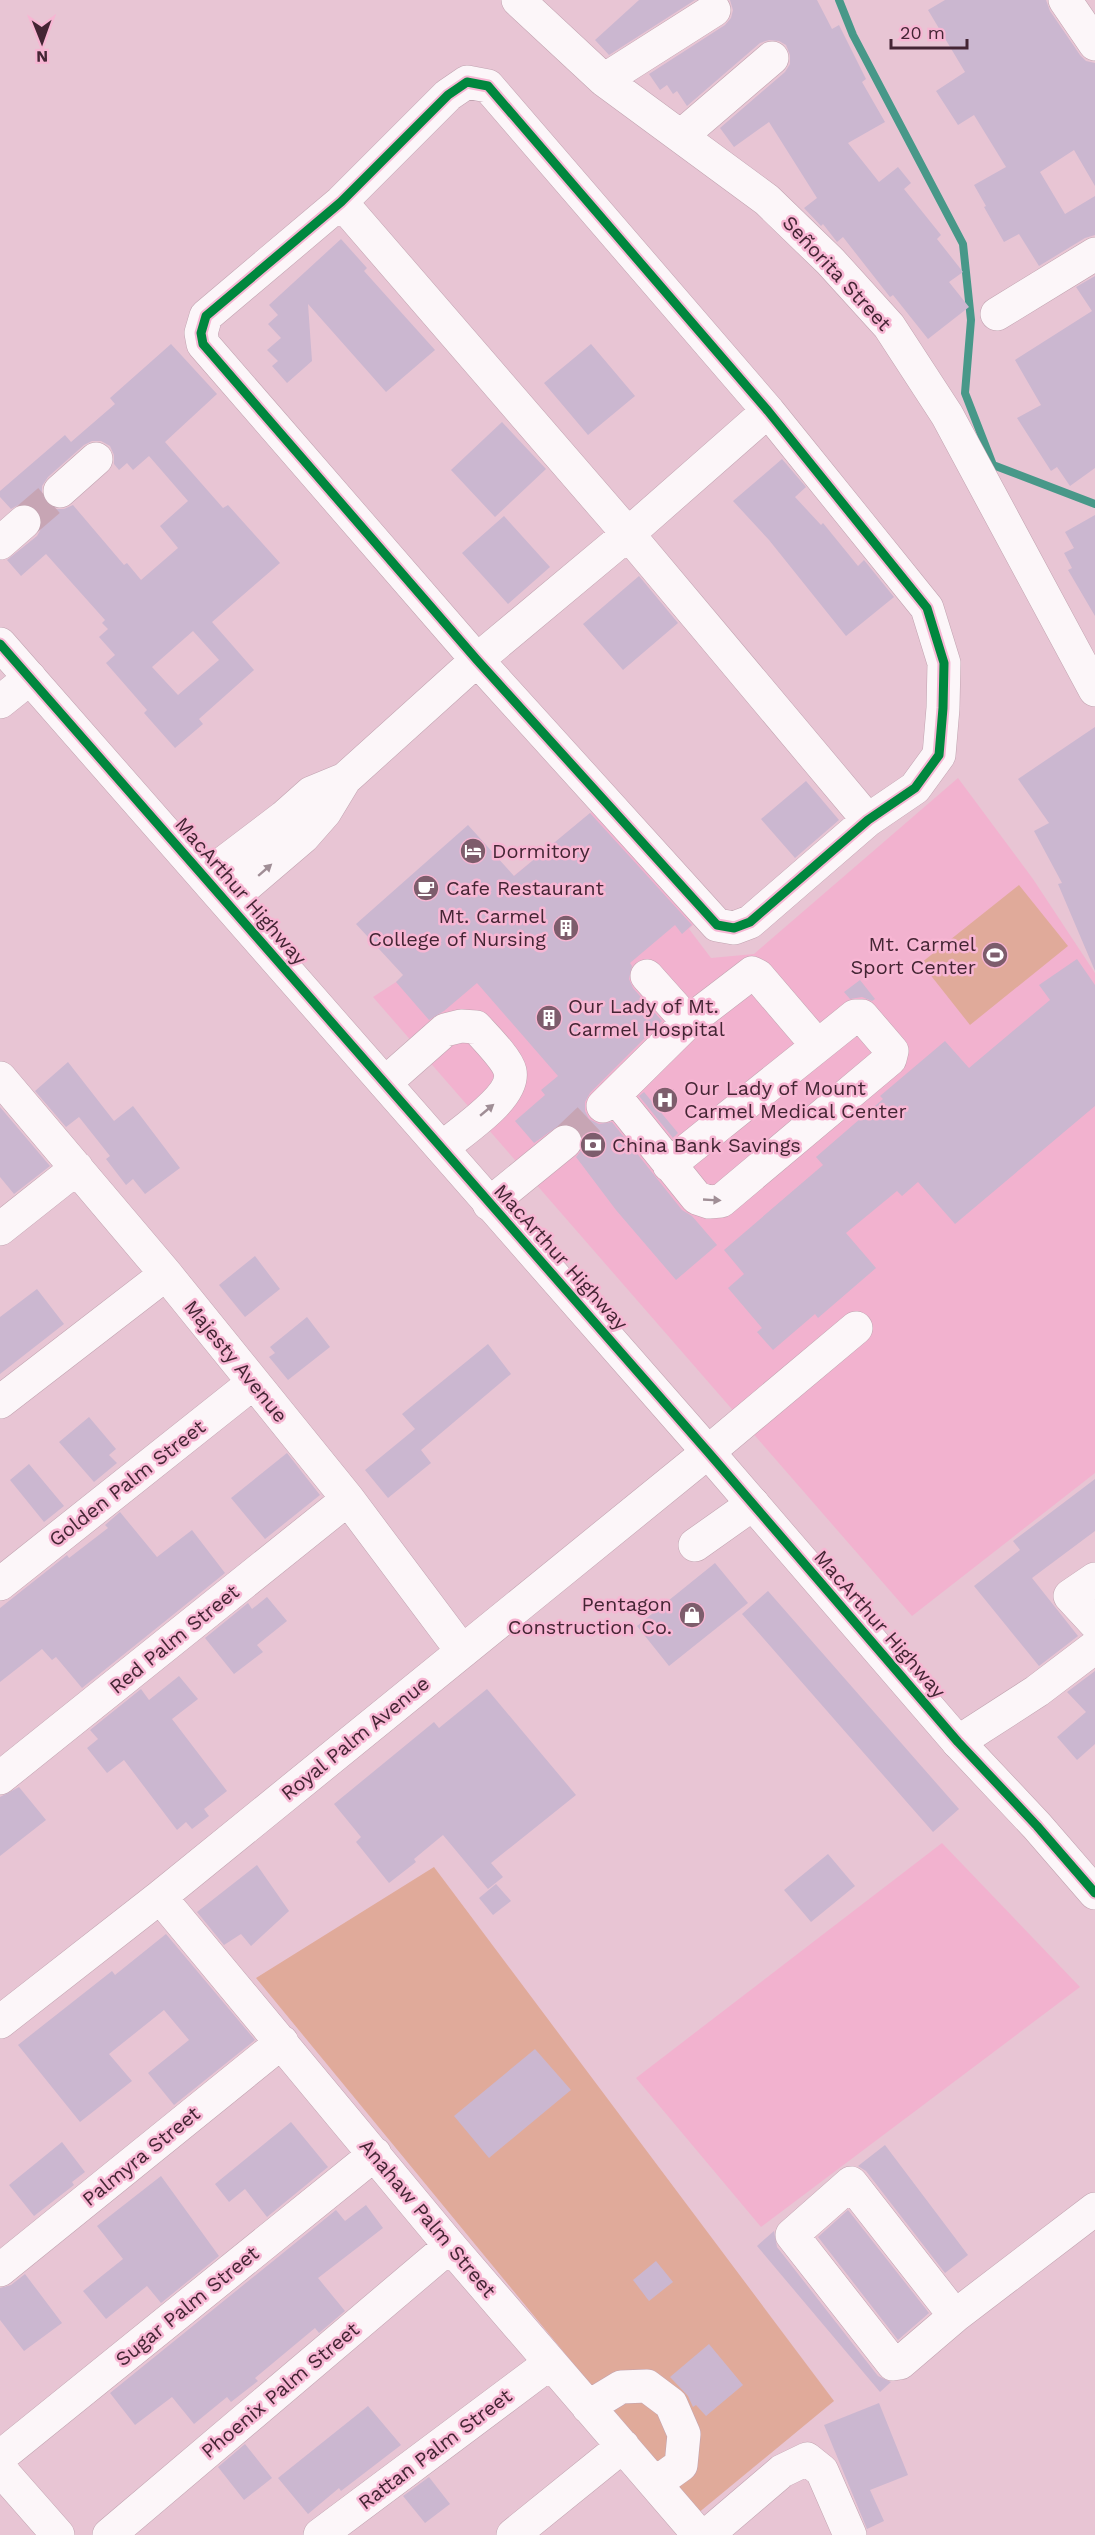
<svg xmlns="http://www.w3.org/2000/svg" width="1095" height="2535" font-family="'Work Sans',sans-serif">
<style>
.built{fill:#f2b2cf}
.green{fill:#e0aa9a}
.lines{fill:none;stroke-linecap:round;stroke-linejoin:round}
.stream{stroke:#489889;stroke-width:8}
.building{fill:#cbb7d0;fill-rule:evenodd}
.minor-tunnel{stroke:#c7a5b4;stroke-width:33;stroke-dasharray:33 16;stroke-linecap:butt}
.minor-casing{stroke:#c1a3b0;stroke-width:34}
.highway-casing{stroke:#c1a3b0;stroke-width:34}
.minor{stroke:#fcf6f9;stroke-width:33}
.highway{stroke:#fcf6f9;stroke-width:33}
.cycleway-casing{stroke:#f7b6d3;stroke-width:13}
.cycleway{stroke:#00873e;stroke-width:9}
.oneway{fill:#a08e96}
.labels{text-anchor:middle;stroke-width:5;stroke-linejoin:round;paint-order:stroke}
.street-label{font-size:20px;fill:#442534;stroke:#f7b6d3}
.poi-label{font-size:20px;fill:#442534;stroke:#f7b6d3;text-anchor:start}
</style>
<rect width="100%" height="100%" fill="#e8c5d4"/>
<!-- built -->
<path class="built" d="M 958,778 L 1033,879 L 1095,973 L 1095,1473 L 912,1616 L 373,997 L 396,982 L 481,909 L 499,888 L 598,807 L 697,921 L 689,929 L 711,958 L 754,954 Z
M 942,1843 L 1080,1987 L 761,2227 L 636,2078 Z"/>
<!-- green -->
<path class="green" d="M 1019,885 L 1068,946 L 970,1025 L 921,963 Z
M 434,1867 L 834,2401 L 697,2514 L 256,1978 Z"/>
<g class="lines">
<!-- stream -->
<path class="stream" d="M 839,0 L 853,35 L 963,244 L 971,320 L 965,393 L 993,465 L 1095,504"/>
</g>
<!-- building -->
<path class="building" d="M 639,0 L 695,0 L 609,55 L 595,40 Z
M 730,0 L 817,0 L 832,29 L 839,25 L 866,79 L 862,82 L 885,122 L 848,143 L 879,182 L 898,167 L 911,183 L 904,189 L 941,235 L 937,239 L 963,272 L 949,282 L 969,307 L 928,339 L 893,295 L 890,297 L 843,237 L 837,242 L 823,224 L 821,226 L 804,208 L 817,198 L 769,122 L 734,147 L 720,128 L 785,72 L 790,64 L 790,55 L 786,45 L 779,41 L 769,40 L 760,43 L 687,106 L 677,91 L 673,94 L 667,85 L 660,90 L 649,74 L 725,25 L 731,18 L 733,10 Z
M 945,0 L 1046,0 L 1050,11 L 1080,55 L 1086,61 L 1095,63 L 1095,186 L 1074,150 L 1040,172 L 1065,214 L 1095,196 L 1095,235 L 1085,238 L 1039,266 L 1019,234 L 1004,242 L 984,207 L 986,206 L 974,185 L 1006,167 L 974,115 L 958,125 L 936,91 L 965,72 L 928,10 Z
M 341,239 L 367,268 L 364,271 L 435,350 L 386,392 L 308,304 L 312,361 L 287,383 L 272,366 L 278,361 L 267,350 L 281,338 L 268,324 L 278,315 L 269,305 Z
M 1095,276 L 1095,468 L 1070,486 L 1057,467 L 1051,471 L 1017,418 L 1041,405 L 1015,360 L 1092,311 L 1076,287 Z
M 171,344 L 217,394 L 165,442 L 223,508 L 228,505 L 280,563 L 212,622 L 254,670 L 199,719 L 203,724 L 175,748 L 144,713 L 147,710 L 106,663 L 115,655 L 99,637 L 108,629 L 102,623 L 105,620 L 46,554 L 21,576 L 7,560 L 37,536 L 42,527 L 42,519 L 38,510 L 31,505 L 20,504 L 11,509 L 0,497 L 0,491 L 65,435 L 71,442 L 115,404 L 110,398 ZM 92,441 L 101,441 L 110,446 L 114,455 L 114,464 L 119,470 L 127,463 L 133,470 L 149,456 L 188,501 L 160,526 L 178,548 L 141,580 L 127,563 L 124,565 L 73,505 L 64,509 L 55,509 L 46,504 L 42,495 L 42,486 L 48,477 L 84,445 ZM 193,631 L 219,660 L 178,695 L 152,667 Z
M 591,344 L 635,396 L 588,435 L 544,383 Z
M 502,422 L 546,469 L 495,517 L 451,470 Z
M 782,459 L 806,487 L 795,497 L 821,525 L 823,523 L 858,566 L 864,560 L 894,597 L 846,636 L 769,540 L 733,501 Z
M 1095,515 L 1095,616 L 1068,570 L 1072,568 L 1064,553 L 1074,548 L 1065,532 Z
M 504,516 L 550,567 L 508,604 L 462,553 Z
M 639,576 L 678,623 L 623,670 L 583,624 Z
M 1095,727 L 1095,971 L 1058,884 L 1062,883 L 1034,831 L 1049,823 L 1018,779 Z
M 806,781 L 839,820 L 795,858 L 761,819 Z
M 590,813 L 692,925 L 682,934 L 675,925 L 630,963 L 632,966 L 629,979 L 633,988 L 662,1021 L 590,1093 L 585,1102 L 585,1111 L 589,1119 L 599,1124 L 612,1122 L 682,1210 L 692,1216 L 717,1245 L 676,1280 L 616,1210 L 576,1157 L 583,1148 L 583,1138 L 579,1130 L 571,1124 L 561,1124 L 534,1143 L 515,1121 L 545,1095 L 541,1090 L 558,1076 L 477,983 L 444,1011 L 429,1020 L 396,982 L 403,975 L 356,924 L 468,825 L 514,876 Z
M 1077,959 L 1095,985 L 1095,1106 L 955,1224 L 918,1182 L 902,1196 L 897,1191 L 846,1233 L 876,1268 L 818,1318 L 815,1314 L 773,1350 L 757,1332 L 762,1328 L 728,1288 L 744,1274 L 724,1250 L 823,1165 L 816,1157 L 883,1099 L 880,1096 L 945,1041 L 969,1068 L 1050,1000 L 1039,985 Z
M 860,980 L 875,999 L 872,1001 L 862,997 L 850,999 L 844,992 Z
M 68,1062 L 114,1121 L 133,1106 L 180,1168 L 145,1194 L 133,1179 L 126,1185 L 106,1159 L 110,1156 L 79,1117 L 66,1127 L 35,1091 Z
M 644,1092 L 678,1133 L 673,1138 L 639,1096 Z
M 0,1107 L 50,1166 L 14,1194 L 0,1177 Z
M 255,1256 L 280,1289 L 245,1317 L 219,1285 Z
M 37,1289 L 64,1324 L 0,1374 L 0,1317 Z
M 307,1317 L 330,1347 L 288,1380 L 269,1357 L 275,1353 L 270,1347 Z
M 488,1344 L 511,1374 L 421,1450 L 431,1463 L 388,1498 L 365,1470 L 415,1429 L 402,1414 Z
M 89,1417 L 116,1449 L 109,1455 L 117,1463 L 94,1482 L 59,1442 Z
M 287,1453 L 320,1495 L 265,1539 L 231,1498 Z
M 29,1464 L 64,1506 L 44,1522 L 10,1480 Z
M 1095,1479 L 1095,1531 L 1032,1578 L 1078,1636 L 1039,1666 L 974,1586 L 1020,1550 L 1013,1541 Z
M 120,1512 L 157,1557 L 192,1530 L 225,1573 L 82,1688 L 56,1657 L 52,1660 L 42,1649 L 0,1682 L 0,1608 L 67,1555 L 69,1558 L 108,1528 L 105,1525 Z
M 715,1563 L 748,1603 L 669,1666 L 637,1626 Z
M 768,1591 L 959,1809 L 933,1832 L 742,1614 Z
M 267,1597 L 287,1621 L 257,1645 L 263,1652 L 234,1674 L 205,1638 L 248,1603 L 252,1609 Z
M 1095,1671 L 1095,1744 L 1077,1760 L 1057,1737 L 1086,1712 L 1067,1692 Z
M 179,1676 L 198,1699 L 172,1719 L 227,1791 L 204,1809 L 209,1816 L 192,1829 L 186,1822 L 177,1830 L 124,1760 L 107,1773 L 87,1748 L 98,1739 L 90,1730 L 141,1689 L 149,1700 Z
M 487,1689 L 576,1795 L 491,1863 L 503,1877 L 488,1889 L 443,1835 L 414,1859 L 416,1862 L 389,1883 L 356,1842 L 361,1837 L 334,1804 L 434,1722 L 439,1728 Z
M 19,1787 L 46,1820 L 0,1856 L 0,1797 Z
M 828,1854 L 855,1886 L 811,1922 L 784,1890 Z
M 257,1865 L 289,1911 L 251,1946 L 241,1934 L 224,1945 L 197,1912 Z
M 496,1884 L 511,1901 L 493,1915 L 479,1898 Z
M 166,1934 L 255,2040 L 174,2105 L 148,2073 L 189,2040 L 164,2010 L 109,2054 L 132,2081 L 80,2122 L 18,2045 L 112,1971 L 115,1975 Z
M 535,2049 L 571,2090 L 489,2158 L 454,2116 Z
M 291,2122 L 328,2167 L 267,2217 L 245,2189 L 229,2202 L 215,2184 Z
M 62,2142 L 85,2172 L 72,2182 L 74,2185 L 34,2216 L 9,2185 Z
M 885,2145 L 968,2255 L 945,2273 L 866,2171 L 858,2166 Z
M 161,2176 L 219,2256 L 161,2303 L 147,2286 L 106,2319 L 83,2291 L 123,2259 L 97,2226 Z
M 366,2205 L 383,2228 L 318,2278 L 345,2311 L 319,2333 L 315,2328 L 255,2378 L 258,2381 L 231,2402 L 227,2397 L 194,2424 L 172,2397 L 135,2425 L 110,2393 L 336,2210 L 345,2221 Z
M 848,2210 L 929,2313 L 898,2340 L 818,2237 Z
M 774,2231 L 777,2247 L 878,2376 L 891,2382 L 880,2392 L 757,2246 Z
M 656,2261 L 673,2282 L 649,2301 L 633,2280 Z
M 25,2274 L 62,2323 L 24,2351 L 0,2320 L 0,2288 L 11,2285 Z
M 709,2344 L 743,2385 L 706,2416 L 696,2405 L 693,2407 L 688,2396 L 670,2377 Z
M 879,2403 L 908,2475 L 870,2490 L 884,2521 L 867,2529 L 824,2425 Z
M 368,2406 L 401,2445 L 341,2491 L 339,2488 L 308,2514 L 278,2478 Z
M 245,2444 L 272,2478 L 244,2500 L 218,2467 Z
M 429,2477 L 450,2504 L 425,2523 L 403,2496 Z"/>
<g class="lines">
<!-- minor-tunnel -->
<path class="minor-tunnel" d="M 24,522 L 60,491
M 565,1142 L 603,1106"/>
<!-- minor casing -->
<g class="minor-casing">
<path id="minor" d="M 518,0 L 604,80 L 767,200 L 830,261 L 889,326 L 947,415 L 1095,690
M 1065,0 L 1095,44
M 604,80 L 714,10
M 467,82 L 488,86 L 768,411 L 927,608 L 944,663 L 943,708 L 939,755 L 915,788 L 868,820 L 750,922 L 734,928 L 717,925 L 477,660 L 203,344 L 201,333 L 206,316 L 341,202 L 448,95 Z
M 681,136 L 772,58
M 341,202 L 628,534 L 868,820
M 997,314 L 1095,254
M 60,491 L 96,459
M 0,543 L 24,522
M 0,702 L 30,678
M 205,877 L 284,817 L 311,793 L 345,779
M 227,902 L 303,837 L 325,812 L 345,779 L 477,660 L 628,534 L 768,411
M 647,976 L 688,1022
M 0,1078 L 166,1274 L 348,1499 L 462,1651
M 385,1083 L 445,1030 L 461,1026 L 476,1027 C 485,1037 507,1059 510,1071 C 516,1097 460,1132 442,1148
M 614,1095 L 697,1198 L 709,1202 L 721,1201 L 890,1059 L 892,1051 L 862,1016 L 855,1016 L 669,1165
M 603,1106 L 688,1022 L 752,973 L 758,976 L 817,1045
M 489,1204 L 565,1142
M 0,1229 L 77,1168
M 0,1402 L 166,1274
M 695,1545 L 753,1504
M 1095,1579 L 1070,1596 L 1095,1623
M 0,1584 L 253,1383
M 958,1742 L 1037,1691 L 1095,1647
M 0,1778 L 348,1499
M 160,1897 L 450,2246 L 699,2535
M 0,2022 L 160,1897 L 708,1452 L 856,1328
M 0,2270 L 282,2042
M 955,2316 L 851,2183 L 792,2235 L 893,2364 L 900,2363 L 955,2316 L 1095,2209
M 588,2407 L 621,2387 L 647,2386 L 671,2404 L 684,2434 L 681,2465 L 656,2483
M 0,2457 L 375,2154
M 0,2469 L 58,2535
M 109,2535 L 450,2246
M 320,2535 L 550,2363
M 513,2535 L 623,2446
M 707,2535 L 782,2471 L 807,2459 L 822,2471 L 850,2535"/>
</g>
<!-- highway casing -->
<g class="highway-casing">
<path id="highway" d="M 0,644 L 708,1452 L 958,1742 L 1037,1826 L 1095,1893"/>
</g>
<!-- minor -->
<use href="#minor" class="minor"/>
<!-- highway -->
<use href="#highway" class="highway"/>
<!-- cycleway casing -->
<g class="cycleway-casing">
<path id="cycleway" d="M 467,82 L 488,86 L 768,411 L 927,608 L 944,663 L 943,708 L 939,755 L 915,788 L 868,820 L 750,922 L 734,928 L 717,925 L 477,660 L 203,344 L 201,333 L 206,316 L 341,202 L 448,95 Z
M 0,644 L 708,1452 L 958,1742 L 1037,1826 L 1095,1893"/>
</g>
<!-- cycleway -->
<use href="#cycleway" class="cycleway"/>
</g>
<!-- one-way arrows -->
<defs><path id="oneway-solid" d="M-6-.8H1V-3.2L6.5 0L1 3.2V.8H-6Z" transform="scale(1.5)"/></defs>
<g class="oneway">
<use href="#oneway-solid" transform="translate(265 870) rotate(-41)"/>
<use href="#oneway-solid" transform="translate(487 1110) rotate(-40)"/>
<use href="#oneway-solid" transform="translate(712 1200) rotate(3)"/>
</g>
<!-- icons -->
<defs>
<g id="hotel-disc" transform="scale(1.35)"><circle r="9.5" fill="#7d5d6c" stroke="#f7b6d3"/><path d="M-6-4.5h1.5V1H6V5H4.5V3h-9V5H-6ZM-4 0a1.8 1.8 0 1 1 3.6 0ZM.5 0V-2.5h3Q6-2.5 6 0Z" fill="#fff"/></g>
<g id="cafe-disc" transform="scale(1.35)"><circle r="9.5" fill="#7d5d6c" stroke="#f7b6d3"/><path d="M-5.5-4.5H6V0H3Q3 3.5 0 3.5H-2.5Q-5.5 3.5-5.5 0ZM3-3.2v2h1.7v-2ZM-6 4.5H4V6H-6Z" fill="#fff"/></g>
<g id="building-disc" transform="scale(1.35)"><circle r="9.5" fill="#7d5d6c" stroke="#f7b6d3"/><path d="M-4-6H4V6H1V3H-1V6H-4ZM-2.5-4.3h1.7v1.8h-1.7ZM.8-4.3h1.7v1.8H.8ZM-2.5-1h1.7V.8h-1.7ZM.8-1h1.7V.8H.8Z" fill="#fff"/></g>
<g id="stadium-disc" transform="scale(1.35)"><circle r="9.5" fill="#7d5d6c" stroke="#f7b6d3"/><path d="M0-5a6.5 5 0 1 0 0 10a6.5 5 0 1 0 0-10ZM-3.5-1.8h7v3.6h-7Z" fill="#fff"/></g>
<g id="hospital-disc" transform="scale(1.35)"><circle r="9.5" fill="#7d5d6c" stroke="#f7b6d3"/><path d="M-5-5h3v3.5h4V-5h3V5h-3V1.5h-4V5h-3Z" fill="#fff"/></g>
<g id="bank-disc" transform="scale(1.35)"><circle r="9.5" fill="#7d5d6c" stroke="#f7b6d3"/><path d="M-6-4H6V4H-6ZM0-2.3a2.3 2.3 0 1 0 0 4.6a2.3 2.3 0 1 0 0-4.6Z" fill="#fff"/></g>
<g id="shop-disc" transform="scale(1.35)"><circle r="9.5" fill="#7d5d6c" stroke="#f7b6d3"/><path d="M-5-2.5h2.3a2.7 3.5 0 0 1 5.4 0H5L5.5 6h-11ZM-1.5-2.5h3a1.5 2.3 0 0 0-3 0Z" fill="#fff"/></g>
</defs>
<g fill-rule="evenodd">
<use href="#hotel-disc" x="473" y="851"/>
<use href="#cafe-disc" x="426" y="888"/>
<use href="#building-disc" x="566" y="928"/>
<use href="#stadium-disc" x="995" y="955"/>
<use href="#building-disc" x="549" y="1018"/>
<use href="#hospital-disc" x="665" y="1100"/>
<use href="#bank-disc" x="593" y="1145"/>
<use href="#shop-disc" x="692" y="1615"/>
</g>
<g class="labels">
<!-- street labels -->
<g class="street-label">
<text transform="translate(837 273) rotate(47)" y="7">Señorita Street</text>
<text transform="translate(241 891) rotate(49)" y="7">MacArthur Highway</text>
<text transform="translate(561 1257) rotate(48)" y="7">MacArthur Highway</text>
<text transform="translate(236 1361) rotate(51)" y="7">Majesty Avenue</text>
<text transform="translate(127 1483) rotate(-38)" y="7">Golden Palm Street</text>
<text transform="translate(880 1624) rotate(49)" y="7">MacArthur Highway</text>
<text transform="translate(174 1639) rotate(-39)" y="7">Red Palm Street</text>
<text transform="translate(355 1738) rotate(-39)" y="7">Royal Palm Avenue</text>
<text transform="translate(141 2156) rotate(-39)" y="7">Palmyra Street</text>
<text transform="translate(428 2218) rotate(50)" y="7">Anahaw Palm Street</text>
<text transform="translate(187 2306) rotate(-39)" y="7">Sugar Palm Street</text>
<text transform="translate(280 2390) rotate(-40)" y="7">Phoenix Palm Street</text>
<text transform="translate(435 2449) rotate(-37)" y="7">Rattan Palm Street</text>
</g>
<!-- poi labels -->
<g class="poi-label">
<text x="492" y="858">Dormitory</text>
<text x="446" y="895">Cafe Restaurant</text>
<text x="546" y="923" text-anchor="end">Mt. Carmel<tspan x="546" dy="23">College of Nursing</tspan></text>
<text x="976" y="951" text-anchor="end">Mt. Carmel<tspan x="976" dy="23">Sport Center</tspan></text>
<text x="568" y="1013">Our Lady of Mt.<tspan x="568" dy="23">Carmel Hospital</tspan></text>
<text x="684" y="1095">Our Lady of Mount<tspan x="684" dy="23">Carmel Medical Center</tspan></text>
<text x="612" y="1152">China Bank Savings</text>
<text x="672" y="1611" text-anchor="end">Pentagon<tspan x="672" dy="23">Construction Co.</tspan></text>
</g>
</g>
<!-- north arrow -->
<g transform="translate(42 42) rotate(179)" stroke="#f7b6d3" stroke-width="4.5" paint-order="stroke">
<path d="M0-4.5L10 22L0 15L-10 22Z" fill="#442534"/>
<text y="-9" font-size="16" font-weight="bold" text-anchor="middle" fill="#442534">N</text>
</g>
<!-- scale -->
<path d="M891 39v9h76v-9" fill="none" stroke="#442534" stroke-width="3"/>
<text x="900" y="39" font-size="18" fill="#442534" stroke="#f7b6d3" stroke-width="4.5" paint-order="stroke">20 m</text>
</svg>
